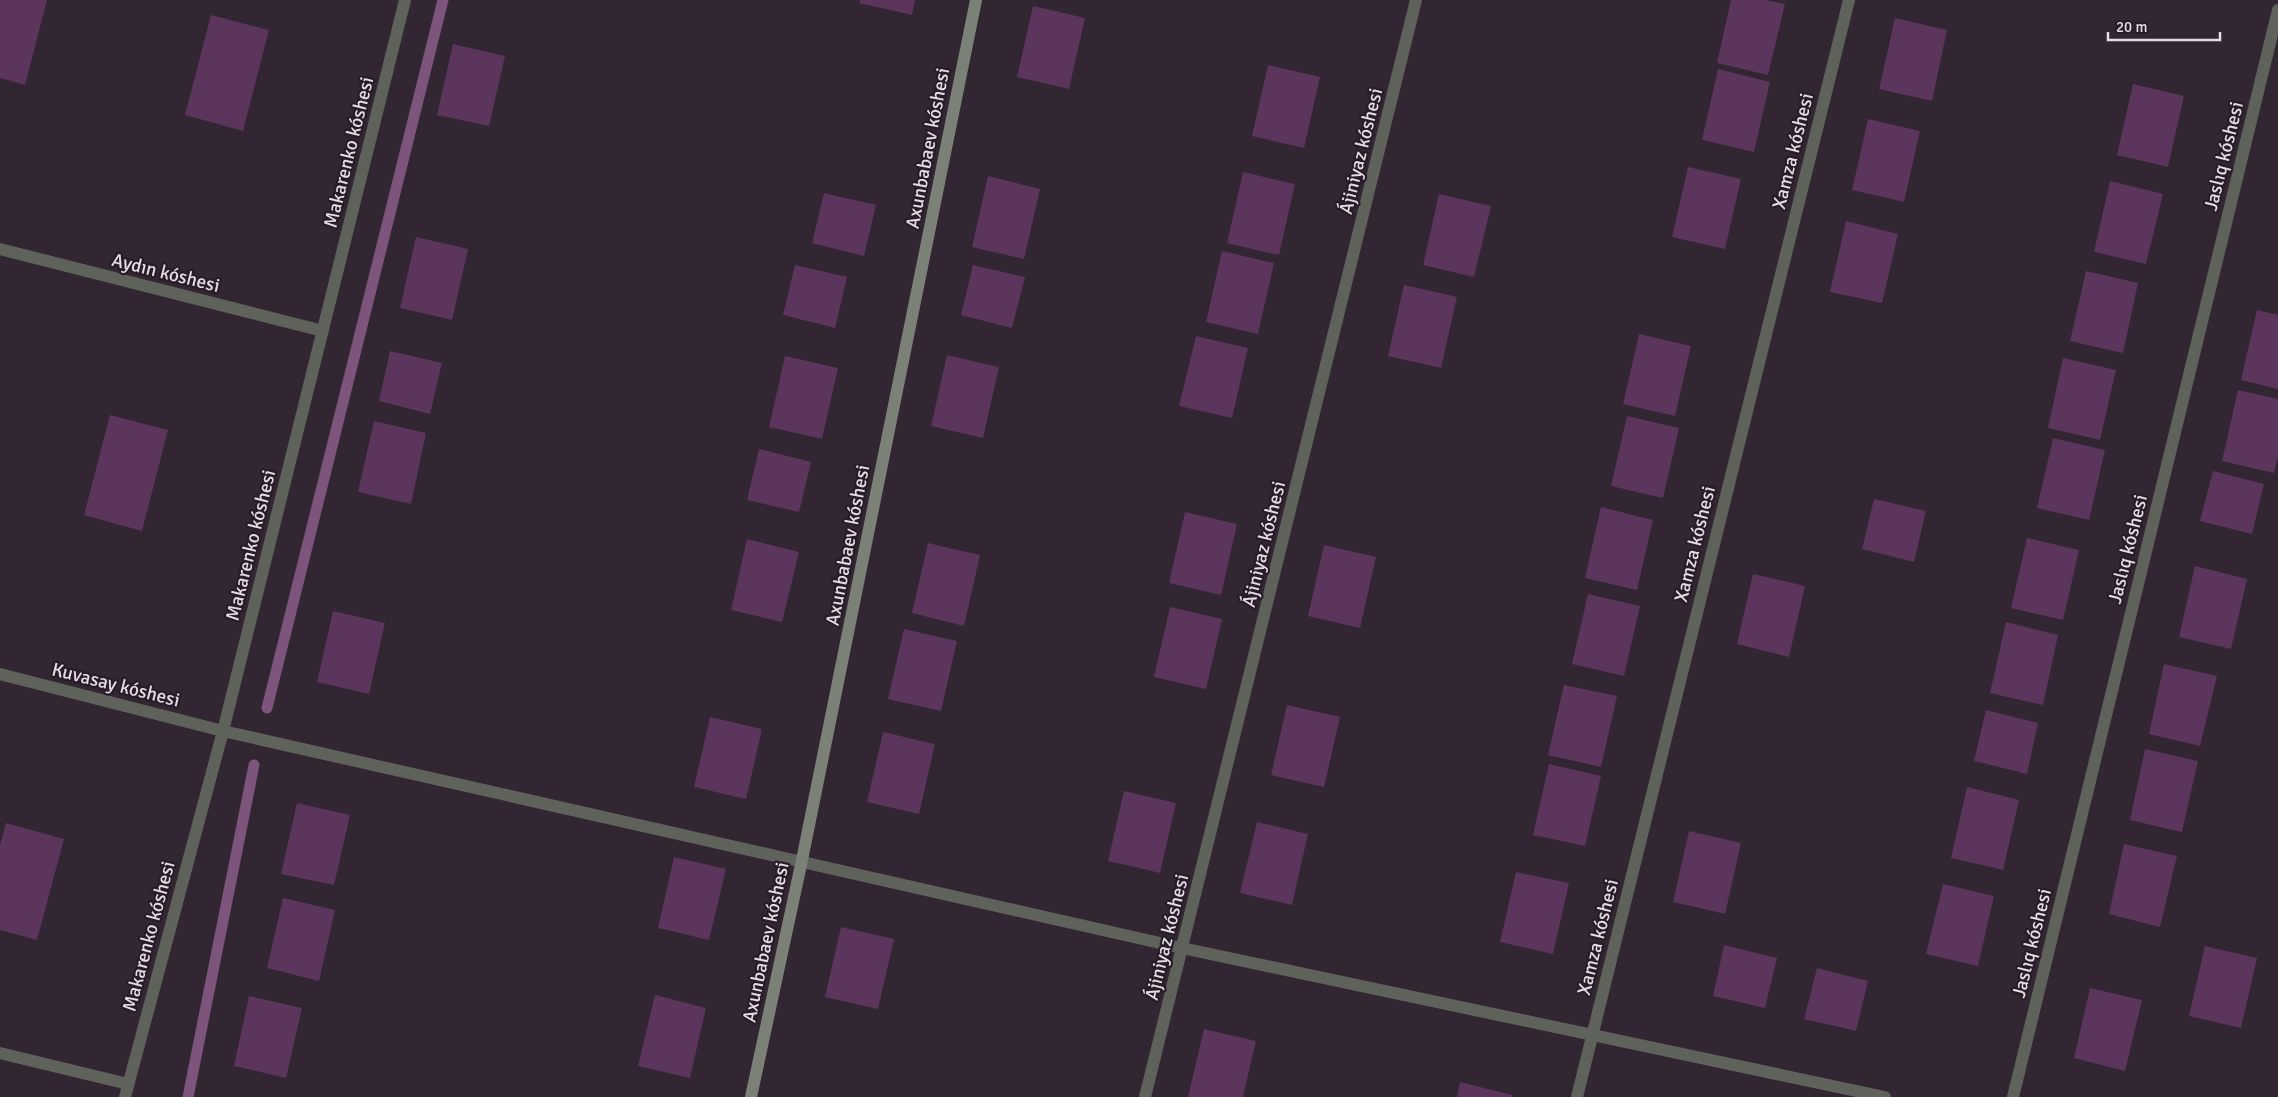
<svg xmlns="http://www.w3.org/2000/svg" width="2278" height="1097" font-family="Signika,sans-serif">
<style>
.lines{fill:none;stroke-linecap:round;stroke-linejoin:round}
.stream{stroke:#7c547c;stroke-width:11}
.building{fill:#5b355b}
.street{stroke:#5e625b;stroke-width:12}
.secondary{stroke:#7b8176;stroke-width:12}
.labels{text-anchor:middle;stroke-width:4.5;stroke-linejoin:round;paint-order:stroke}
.street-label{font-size:19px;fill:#e4dce4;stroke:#281c28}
</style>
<rect width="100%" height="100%" fill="#322632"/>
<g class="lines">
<!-- stream -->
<path class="stream" d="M 267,708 L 443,0
M 188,1097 L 254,765"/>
</g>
<!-- building -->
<path class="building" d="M 0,0 L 47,0 L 25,85 L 0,78 Z
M 860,0 L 915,0 L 912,15 L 859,3 Z
M 1731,0 L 1766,0 L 1785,4 L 1768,75 L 1717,63 Z
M 1033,6 L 1085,18 L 1069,89 L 1017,77 Z
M 211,15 L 269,30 L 243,131 L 185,115 Z
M 1895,18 L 1947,30 L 1932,101 L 1879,89 Z
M 453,44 L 505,56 L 489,126 L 437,115 Z
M 1268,65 L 1320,77 L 1304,148 L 1252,136 Z
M 1718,69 L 1770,82 L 1754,152 L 1702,140 Z
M 2133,84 L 2184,96 L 2168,167 L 2117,155 Z
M 1868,119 L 1920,131 L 1904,202 L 1852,190 Z
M 1688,167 L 1741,179 L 1725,249 L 1672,237 Z
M 1243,172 L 1295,184 L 1279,255 L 1227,243 Z
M 988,176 L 1040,189 L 1024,259 L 972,247 Z
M 2110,181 L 2163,194 L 2146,264 L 2094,252 Z
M 824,193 L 876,205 L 864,256 L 812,243 Z
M 1439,194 L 1491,206 L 1474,277 L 1423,265 Z
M 1846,221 L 1898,234 L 1882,303 L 1830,292 Z
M 416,237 L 468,249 L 452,320 L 400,308 Z
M 1222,251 L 1274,263 L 1258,334 L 1206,322 Z
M 795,265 L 847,277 L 835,328 L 783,315 Z
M 973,265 L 1025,277 L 1012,328 L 961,315 Z
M 2086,271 L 2138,283 L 2123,353 L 2070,341 Z
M 1404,285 L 1457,297 L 1441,368 L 1388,356 Z
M 2257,310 L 2278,315 L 2278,389 L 2241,380 Z
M 1639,334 L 1691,346 L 1675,416 L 1623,404 Z
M 1196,336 L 1248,348 L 1232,418 L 1179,406 Z
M 390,351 L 442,363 L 430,414 L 379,401 Z
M 947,355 L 999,367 L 983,438 L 931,426 Z
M 785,356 L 838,368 L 822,439 L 769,427 Z
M 2063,358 L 2116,370 L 2100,440 L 2048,428 Z
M 2238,390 L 2278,399 L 2278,457 L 2274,473 L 2222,461 Z
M 110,415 L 168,430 L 142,531 L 84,515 Z
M 1627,416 L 1679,428 L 1663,498 L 1611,486 Z
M 374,421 L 426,433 L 411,504 L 358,492 Z
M 2053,438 L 2105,450 L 2089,520 L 2037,508 Z
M 759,449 L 811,462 L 799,512 L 747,500 Z
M 2213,471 L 2264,484 L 2252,534 L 2200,521 Z
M 1874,499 L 1926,511 L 1914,562 L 1862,549 Z
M 1601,507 L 1653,520 L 1637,590 L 1585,578 Z
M 1185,512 L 1237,524 L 1221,595 L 1169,583 Z
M 2027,538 L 2079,550 L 2063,620 L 2011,608 Z
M 747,539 L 799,552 L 782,622 L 731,610 Z
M 928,543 L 980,555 L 964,626 L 912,613 Z
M 1324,545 L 1376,557 L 1360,628 L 1308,616 Z
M 2195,566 L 2247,579 L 2231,649 L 2179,637 Z
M 1753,574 L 1805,586 L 1789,657 L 1737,644 Z
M 1588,594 L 1640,606 L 1624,676 L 1572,664 Z
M 1170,607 L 1222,619 L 1206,689 L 1154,677 Z
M 333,611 L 385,623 L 369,694 L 317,682 Z
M 2006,622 L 2058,635 L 2043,705 L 1990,693 Z
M 904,629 L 957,641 L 941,711 L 888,699 Z
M 2164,664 L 2217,676 L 2200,746 L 2149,734 Z
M 1564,685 L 1617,696 L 1601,767 L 1548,755 Z
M 1287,705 L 1340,717 L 1324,787 L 1271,775 Z
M 1986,710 L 2038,723 L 2027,774 L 1974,761 Z
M 710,717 L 762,729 L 746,799 L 694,787 Z
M 883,732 L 935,744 L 919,814 L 867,802 Z
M 2145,749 L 2198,761 L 2182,832 L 2130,820 Z
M 1549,764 L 1601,776 L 1585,846 L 1533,835 Z
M 1967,787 L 2019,800 L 2003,870 L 1951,858 Z
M 1124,791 L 1176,803 L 1160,873 L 1108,861 Z
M 297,803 L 350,815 L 334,885 L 281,874 Z
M 1257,822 L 1308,834 L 1292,905 L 1240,893 Z
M 6,823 L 64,839 L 37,940 L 0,930 L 0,845 Z
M 1689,831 L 1741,843 L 1725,914 L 1673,902 Z
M 2124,844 L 2177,856 L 2160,927 L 2109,914 Z
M 674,857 L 726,869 L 709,940 L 658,928 Z
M 1516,872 L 1569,883 L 1553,954 L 1500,942 Z
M 1943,884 L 1994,896 L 1978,966 L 1926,954 Z
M 283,898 L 335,910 L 319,981 L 267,968 Z
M 841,927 L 894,939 L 878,1009 L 825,997 Z
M 1724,945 L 1777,958 L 1765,1008 L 1713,996 Z
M 2205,946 L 2257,958 L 2241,1028 L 2189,1016 Z
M 1817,968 L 1868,981 L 1856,1031 L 1804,1019 Z
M 2090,988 L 2142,1000 L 2125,1071 L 2074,1058 Z
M 655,995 L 706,1008 L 690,1078 L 638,1066 Z
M 249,996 L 302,1008 L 286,1078 L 234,1066 Z
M 1204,1029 L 1256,1041 L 1243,1097 L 1188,1097 Z
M 1460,1082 L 1512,1095 L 1512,1097 L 1457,1097 Z"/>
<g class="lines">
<!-- street -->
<path class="street" d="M 0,249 L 323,331
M 0,674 L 223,731 L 1182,948 L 1885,1097
M 0,1053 L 128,1084
M 125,1097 L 223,731 L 405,0
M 1145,1097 L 1416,0
M 1577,1097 L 1849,0
M 2013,1097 L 2278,10"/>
<!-- secondary -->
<path class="secondary" d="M 751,1097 L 802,860 L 976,0"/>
</g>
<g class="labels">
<!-- street labels -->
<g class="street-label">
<text transform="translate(927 148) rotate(-79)" y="7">Axunbabaev kóshesi</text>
<text transform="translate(1360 151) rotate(-76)" y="7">Ájiniyaz kóshesi</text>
<text transform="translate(1792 151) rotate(-76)" y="7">Xamza kóshesi</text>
<text transform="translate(348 152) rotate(-76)" y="7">Makarenko kóshesi</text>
<text transform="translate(2223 156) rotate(-76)" y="7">Jaslıq kóshesi</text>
<text transform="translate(166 272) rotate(14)" y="7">Aydın kóshesi</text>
<text transform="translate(1263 544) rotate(-76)" y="7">Ájiniyaz kóshesi</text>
<text transform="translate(1694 544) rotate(-76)" y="7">Xamza kóshesi</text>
<text transform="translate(250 545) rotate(-76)" y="7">Makarenko kóshesi</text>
<text transform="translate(847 545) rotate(-79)" y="7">Axunbabaev kóshesi</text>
<text transform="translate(2127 549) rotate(-76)" y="7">Jaslıq kóshesi</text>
<text transform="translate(116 684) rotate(14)" y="7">Kuvasay kóshesi</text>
<text transform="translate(148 936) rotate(-75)" y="7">Makarenko kóshesi</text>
<text transform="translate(1166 937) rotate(-76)" y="7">Ájiniyaz kóshesi</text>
<text transform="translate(1597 937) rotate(-76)" y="7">Xamza kóshesi</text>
<text transform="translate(765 942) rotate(-78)" y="7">Axunbabaev kóshesi</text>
<text transform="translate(2031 943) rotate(-76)" y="7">Jaslıq kóshesi</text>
</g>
</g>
<!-- scale -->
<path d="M2108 32v8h112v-8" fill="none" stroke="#e4dce4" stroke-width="2.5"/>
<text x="2116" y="32" font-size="15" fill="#e4dce4" stroke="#281c28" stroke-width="4" paint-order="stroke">20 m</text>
</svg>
